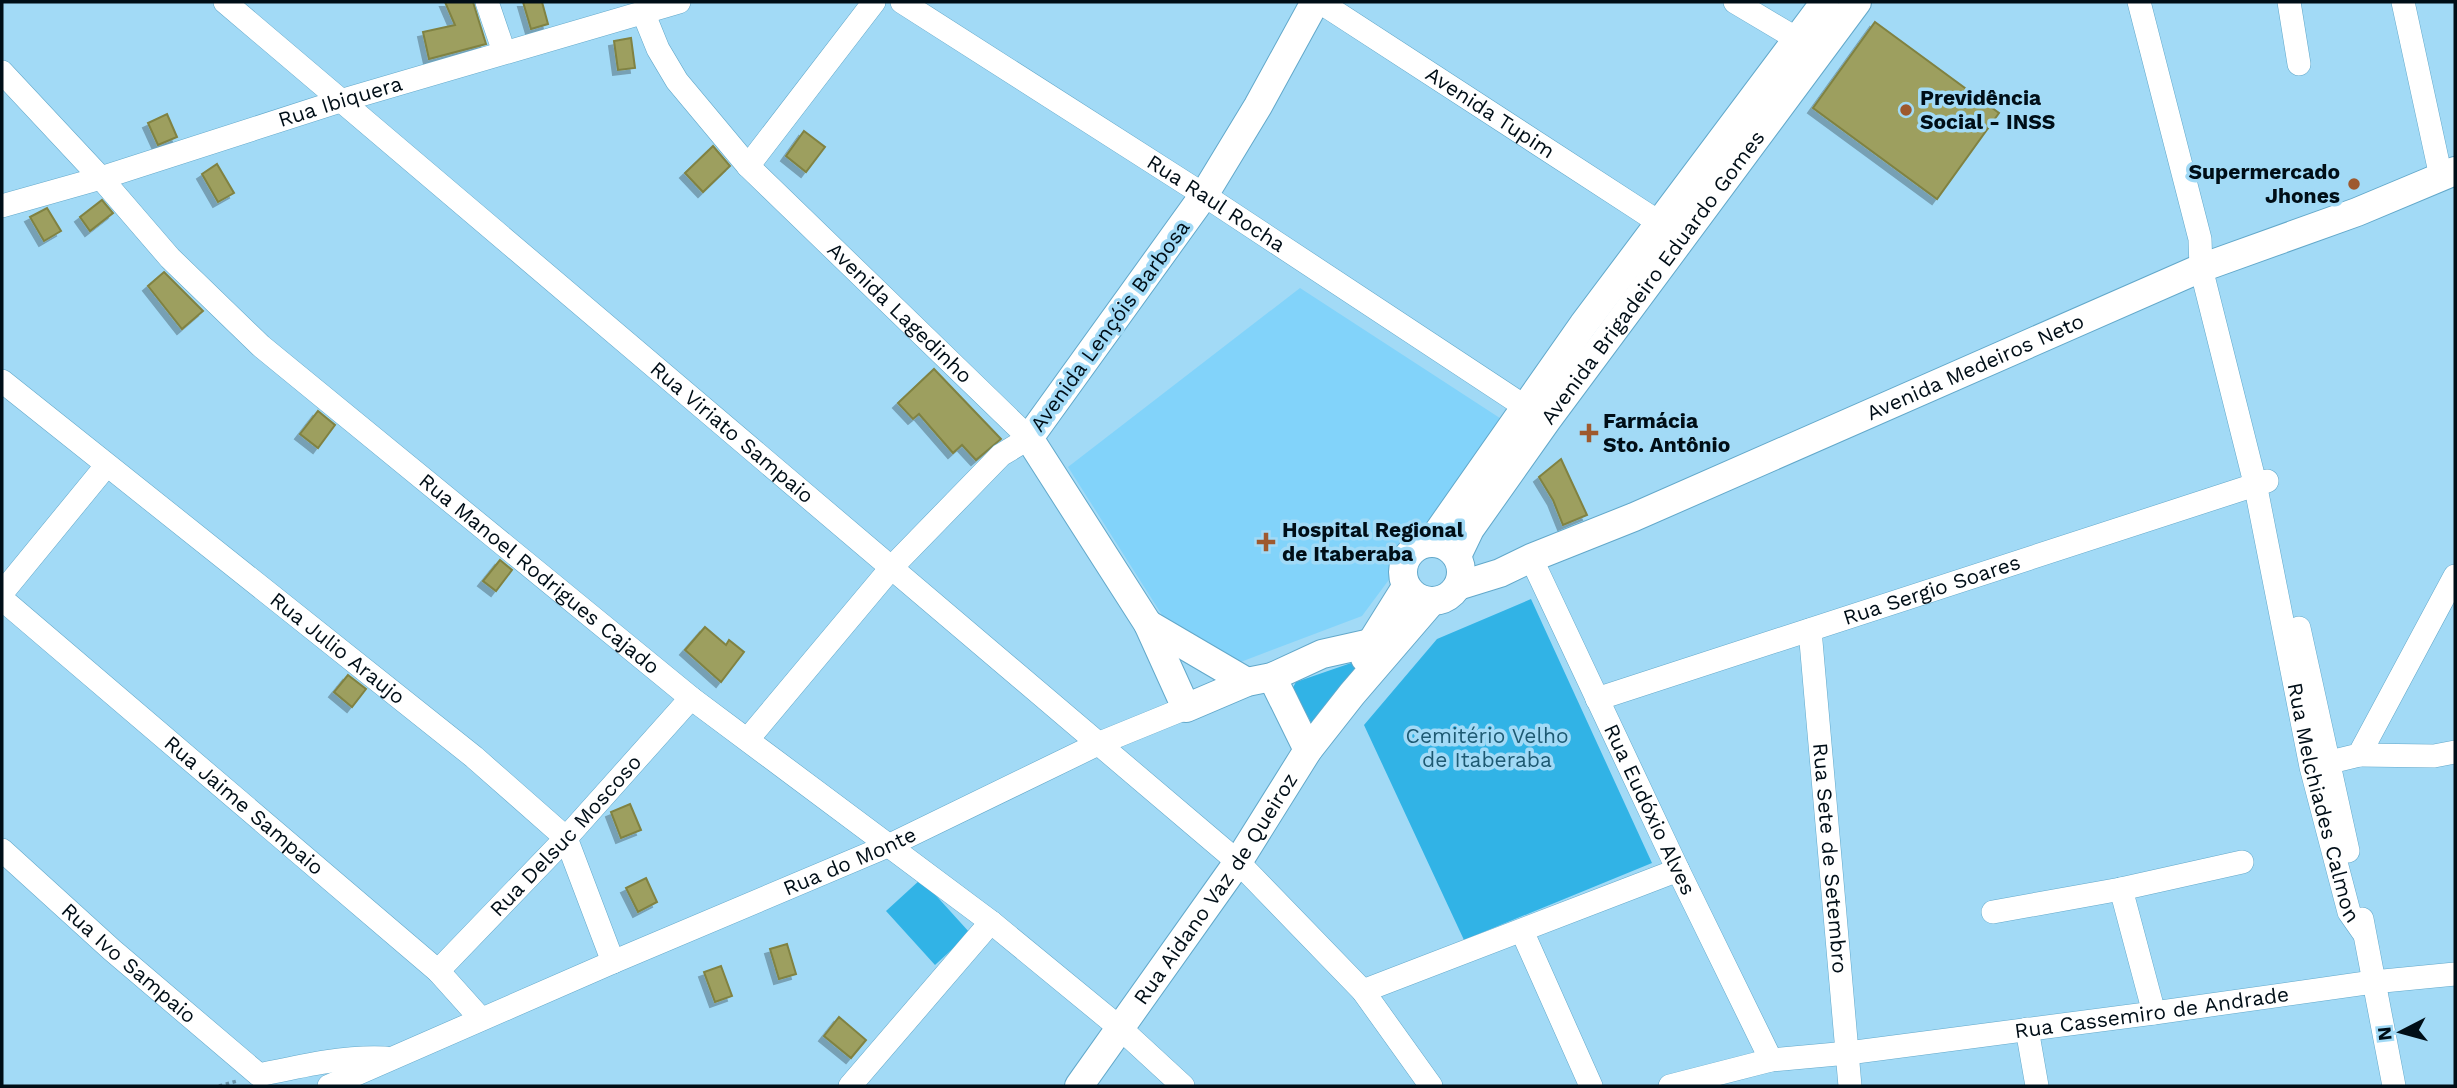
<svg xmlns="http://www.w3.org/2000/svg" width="2457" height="1088" font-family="'Work Sans',sans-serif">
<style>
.built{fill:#82d3fa}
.green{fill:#31b3e6}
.building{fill:#9d9f5e;stroke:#808242;stroke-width:2;filter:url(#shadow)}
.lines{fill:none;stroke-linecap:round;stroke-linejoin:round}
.minor-casing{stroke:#62a8ca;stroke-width:24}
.tertiary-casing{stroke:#62a8ca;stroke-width:30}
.path{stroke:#6c96ac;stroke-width:3.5;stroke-dasharray:3.5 3.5;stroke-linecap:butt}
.minor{stroke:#fff;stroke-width:23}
.tertiary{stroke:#fff;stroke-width:28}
.poi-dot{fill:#9e592e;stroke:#a2daf6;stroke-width:2.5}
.labels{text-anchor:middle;stroke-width:7;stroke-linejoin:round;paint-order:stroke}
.poi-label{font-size:21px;font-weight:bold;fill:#000e17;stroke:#a2daf6;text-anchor:start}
.street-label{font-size:21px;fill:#000e17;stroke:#a2daf6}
.park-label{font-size:21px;fill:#1d5972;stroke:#a2daf6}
</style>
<defs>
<filter id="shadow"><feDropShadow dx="-5" dy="5" stdDeviation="0" flood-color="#0004"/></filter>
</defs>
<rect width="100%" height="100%" fill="#a2daf6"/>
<!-- built -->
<path class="built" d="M 1300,288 L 1506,422 L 1362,616 L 1238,663 L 1169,626 L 1068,467 Z"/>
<!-- green -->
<path class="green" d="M 1531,599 L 1652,863 L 1464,940 L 1364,725 L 1437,639 Z
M 1354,662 L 1358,667 L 1316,731 L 1292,689 L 1296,682 Z
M 921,879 L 970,933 L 935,965 L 886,911 Z"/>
<!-- building -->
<path class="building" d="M 445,2 L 473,2 L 486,44 L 429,59 L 423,32 L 455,25 Z
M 523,2 L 542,2 L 548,24 L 531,29 Z
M 1875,22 L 1999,113 L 1937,199 L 1813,108 Z
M 631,38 L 635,68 L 618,70 L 614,41 Z
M 167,114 L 177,137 L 158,145 L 148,123 Z
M 804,131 L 825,147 L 806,172 L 786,156 Z
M 713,146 L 730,166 L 703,192 L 685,173 Z
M 217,164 L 234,193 L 218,202 L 202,174 Z
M 102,200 L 113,213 L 90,231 L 80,217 Z
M 47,208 L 61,231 L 44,241 L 30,217 Z
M 164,272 L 203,311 L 182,329 L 148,286 Z
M 934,369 L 1001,439 L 976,460 L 962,445 L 953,453 L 919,414 L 913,419 L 898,403 Z
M 318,411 L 335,425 L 318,448 L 300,434 Z
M 1561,459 L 1587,515 L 1563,525 L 1553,500 L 1539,477 Z
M 500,560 L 512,570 L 496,591 L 483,581 Z
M 705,627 L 726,645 L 729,640 L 744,652 L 721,682 L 685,650 Z
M 348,675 L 366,689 L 352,707 L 334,692 Z
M 630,804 L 641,830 L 621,838 L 611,812 Z
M 646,878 L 657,902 L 638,912 L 626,888 Z
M 787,944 L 796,974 L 779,979 L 770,949 Z
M 721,966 L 732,996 L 715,1002 L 704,972 Z
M 839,1017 L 866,1040 L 851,1058 L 824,1036 Z"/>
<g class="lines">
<!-- minor casing -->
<g class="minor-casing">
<g id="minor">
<path id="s1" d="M 225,2 L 1238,862 L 1363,991 L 1431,1086"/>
<path d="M 487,2 L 504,52"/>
<path id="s2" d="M 902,2 L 1204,195 L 1539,416"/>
<path id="s3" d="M 1320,2 L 1660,223"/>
<path d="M 1735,2 L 1797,39"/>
<path id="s4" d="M 2139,2 L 2200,239 L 2201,268 L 2255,483 L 2311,767 L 2349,912 L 2363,932"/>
<path d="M 2289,2 L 2299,64"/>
<path d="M 2403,2 L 2441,177"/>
<path id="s5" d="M 643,12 L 658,49 L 677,81 L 748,166 L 1029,438 L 1001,455 L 892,567 L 748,739"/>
<path id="s6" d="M 2,72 L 101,178 L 170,258 L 261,346 L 691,698 L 991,922 L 1120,1028 L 1183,1086"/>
<path d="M 748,166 L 874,2"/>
<path id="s7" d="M 2,206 L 101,178 L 340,101 L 679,2"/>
<path id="s8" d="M 2,381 L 474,757 L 566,838 L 613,962"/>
<path id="s9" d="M 1531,558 L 1678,870 L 1771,1060"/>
<path d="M 2,593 L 106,466"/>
<path id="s10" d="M 2,599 L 438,971 L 481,1019"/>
<path d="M 2299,628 L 2348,851"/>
<path id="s11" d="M 1810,630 L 1850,1086"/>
<path id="s12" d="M 1597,699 L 2267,481"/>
<path d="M 2359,755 L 2434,756 L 2455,752"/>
<path d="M 2314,766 L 2359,755 L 2455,576"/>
<path id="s13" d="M 2,850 L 112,950 L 259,1075 C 301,1066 342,1056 385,1058"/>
<path d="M 2121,889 L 2242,862"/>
<path d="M 1993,912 L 2121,889 L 2154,1013"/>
<path d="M 2362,919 L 2394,1086"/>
<path d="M 1522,931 L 1591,1086"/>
<path id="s14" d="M 438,971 L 566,838 L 691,698"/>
<path d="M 1363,991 L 1678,870"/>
<path d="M 2027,1029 L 2037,1086"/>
<path id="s15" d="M 329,1086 L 613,962 L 890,845 L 1100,743 L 1186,708"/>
<path d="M 850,1086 L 991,922"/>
<path id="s16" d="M 1670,1086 L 1771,1060 L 1848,1053 L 2154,1013 L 2373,982 L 2455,974"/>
</g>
</g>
<!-- tertiary casing -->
<g class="tertiary-casing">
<g id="tertiary">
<path d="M 1315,2 L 1258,106 L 1204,195 L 1029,438 L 1148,624 L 1186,708 L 1247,682 L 1272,677 L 1322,654 L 1371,643"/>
<path d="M 1431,542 L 1583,325 L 1825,2"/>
<circle cx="1432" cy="572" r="29"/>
<path id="s17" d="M 1457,556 L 1470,529 L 1547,420 L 1857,2"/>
<path id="s18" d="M 1458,586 L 1500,573 L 1531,558 L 1634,517 L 2201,268 L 2357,212 L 2455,171"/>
<path d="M 1148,624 L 1247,682"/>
<path d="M 1365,658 L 1371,643 L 1406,587"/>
<path d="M 1272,677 L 1308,750"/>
<path id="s19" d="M 1079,1086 L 1238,862 L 1308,750 L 1352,694 L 1432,601"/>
</g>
</g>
<!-- path -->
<path class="path" d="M 219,1086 L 237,1081"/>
<!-- minor -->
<use href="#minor" class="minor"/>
<!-- tertiary -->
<use href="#tertiary" class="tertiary"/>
</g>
<!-- markers -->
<g class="poi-dot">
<circle cx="1906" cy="110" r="7"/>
<circle cx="2354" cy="184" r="7"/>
<path d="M1585.5 422.5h7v7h7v7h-7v7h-7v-7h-7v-7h7z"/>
<path d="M1262.5 531.5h7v7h7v7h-7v7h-7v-7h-7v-7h7z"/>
</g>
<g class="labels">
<!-- poi labels -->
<g class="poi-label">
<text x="1920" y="105">Previdência<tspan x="1920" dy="24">Social - INSS</tspan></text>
<text x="2340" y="179" text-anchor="end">Supermercado<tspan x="2340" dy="24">Jhones</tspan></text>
<text x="1603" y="428">Farmácia<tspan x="1603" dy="24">Sto. Antônio</tspan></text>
<text x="1282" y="537">Hospital Regional<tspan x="1282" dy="24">de Itaberaba</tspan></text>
</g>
<!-- street labels -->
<g class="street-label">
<text dy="7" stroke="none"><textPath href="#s7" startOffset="354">Rua Ibiquera</textPath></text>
<text dy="7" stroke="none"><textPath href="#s3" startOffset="203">Avenida Tupim</textPath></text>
<text dy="7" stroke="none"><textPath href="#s2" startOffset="373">Rua Raul Rocha</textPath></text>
<text dy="7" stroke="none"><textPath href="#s17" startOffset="341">Avenida Brigadeiro Eduardo Gomes</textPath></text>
<text dy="7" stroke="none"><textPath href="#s5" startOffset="399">Avenida Lagedinho</textPath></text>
<text transform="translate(1110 326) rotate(-54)" y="7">Avenida Lençóis Barbosa</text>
<text dy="7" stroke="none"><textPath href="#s18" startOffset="562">Avenida Medeiros Neto</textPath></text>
<text dy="7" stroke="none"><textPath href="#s1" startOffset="665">Rua Viriato Sampaio</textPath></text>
<text dy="7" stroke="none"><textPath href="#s6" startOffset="737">Rua Manoel Rodrigues Cajado</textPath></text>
<text dy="7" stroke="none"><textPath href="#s12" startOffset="352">Rua Sergio Soares</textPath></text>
<text dy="7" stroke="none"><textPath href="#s8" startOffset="429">Rua Julio Araujo</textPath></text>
<text dy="7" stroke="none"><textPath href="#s4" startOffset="822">Rua Melchiades Calmon</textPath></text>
<text dy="7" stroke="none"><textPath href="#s10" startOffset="318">Rua Jaime Sampaio</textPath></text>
<text dy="7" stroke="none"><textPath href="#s9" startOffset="278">Rua Eudóxio Alves</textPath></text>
<text dy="7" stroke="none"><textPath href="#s14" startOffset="186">Rua Delsuc Moscoso</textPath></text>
<text dy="7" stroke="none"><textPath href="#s11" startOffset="229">Rua Sete de Setembro</textPath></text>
<text dy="7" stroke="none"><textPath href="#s15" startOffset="567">Rua do Monte</textPath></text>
<text dy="7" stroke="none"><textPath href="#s19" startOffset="240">Rua Aidano Vaz de Queiroz</textPath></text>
<text dy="7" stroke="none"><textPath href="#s13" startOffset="170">Rua Ivo Sampaio</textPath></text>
<text dy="7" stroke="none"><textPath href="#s16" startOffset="488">Rua Cassemiro de Andrade</textPath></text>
</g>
<!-- park labels -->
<g class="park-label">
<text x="1487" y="743">Cemitério Velho<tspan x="1487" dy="24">de Itaberaba</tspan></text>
</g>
</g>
<!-- border -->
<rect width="2457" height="1088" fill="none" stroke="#000e17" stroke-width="7"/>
<!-- north arrow -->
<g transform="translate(2401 1032) rotate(264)" stroke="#a2daf6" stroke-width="5" paint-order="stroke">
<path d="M0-5L12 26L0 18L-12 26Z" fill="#000e17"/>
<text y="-10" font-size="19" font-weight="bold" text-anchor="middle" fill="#000e17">N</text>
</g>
</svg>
